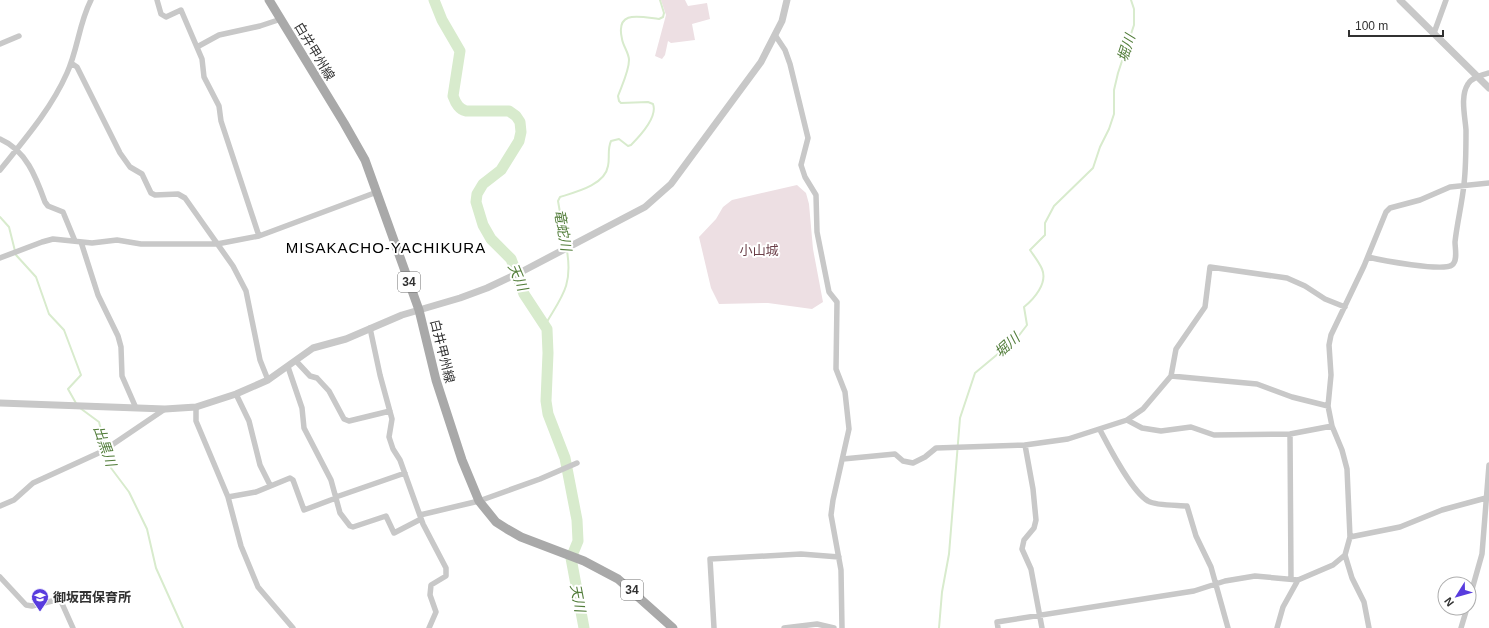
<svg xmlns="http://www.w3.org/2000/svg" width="1489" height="628" font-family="Arial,'Noto Sans JP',sans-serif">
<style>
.green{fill:#eddfe3}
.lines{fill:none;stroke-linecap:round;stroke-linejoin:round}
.stream{stroke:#d8ebcd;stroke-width:2}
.river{stroke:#d8ebcd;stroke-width:11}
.minor{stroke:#c8c8c8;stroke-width:5.5}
.tertiary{stroke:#c8c8c8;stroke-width:7}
.primary{stroke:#a9a9a9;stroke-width:9}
.labels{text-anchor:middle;stroke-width:4;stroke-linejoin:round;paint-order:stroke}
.shield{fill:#fff;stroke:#6f6f6f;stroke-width:1}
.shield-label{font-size:12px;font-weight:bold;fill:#313131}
.street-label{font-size:13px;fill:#313131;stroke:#fff}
.park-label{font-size:13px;fill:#6b3f49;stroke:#fff}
.poi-label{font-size:13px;font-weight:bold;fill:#313131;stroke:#fff;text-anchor:start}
.water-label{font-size:14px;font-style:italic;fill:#527d3a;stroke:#fff}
.quarter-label{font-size:15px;letter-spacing:1px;fill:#000;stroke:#fff}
</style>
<rect width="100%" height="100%" fill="#fff"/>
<!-- green -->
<path class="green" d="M 661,0 L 685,0 L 688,6 L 707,3 L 710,19 L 692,24 L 695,40 L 671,43 L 668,41 L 665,55 L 662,59 L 655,56 L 666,15 Z
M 797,185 L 806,193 L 809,204 L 813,249 L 823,302 L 812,309 L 768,303 L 719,304 L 711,288 L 699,237 L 716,219 L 723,207 L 732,200 Z"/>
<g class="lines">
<!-- stream -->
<path class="stream" d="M 0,217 L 9,227 L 16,255 L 36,277 L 49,314 L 64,330 L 81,375 L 68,389 L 77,405
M 566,247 L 558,201 L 560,197 C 576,192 605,185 608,166 C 610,157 607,150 611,141 L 619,139 L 628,146 L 631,145 C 640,136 658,117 653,104 L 648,102 L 621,103 L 619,101 L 618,96 C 622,85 629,71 629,60 C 629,53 623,46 622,39 C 615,9 641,17 659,19 L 663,17 L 664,13 L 660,0
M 544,327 C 561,297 573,287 567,251
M 80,408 L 99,422 L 111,468 L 129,492 L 147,529 L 156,568 L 183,628
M 939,628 L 942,592 L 949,554 L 960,418 L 975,373 L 1017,338 L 1027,325 L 1024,307 C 1034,299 1048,283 1042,269 C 1039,262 1034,256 1030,250 L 1045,235 L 1045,223 L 1054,206 L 1093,168 L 1100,147 L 1109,129 L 1114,114 L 1114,90 L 1118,73 L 1134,25 L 1134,9 L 1131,0"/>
<!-- river -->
<path class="river" d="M 434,0 L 442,20 L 460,51 L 453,96 C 456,104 459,109 466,111 L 509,111 L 516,116 L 520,122 L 521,132 L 519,141 L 501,170 L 483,184 L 477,194 L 476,202 L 483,225 L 491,239 L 511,259 L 524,294 L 547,329 L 548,353 L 546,401 L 548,414 L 565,458 L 577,520 L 578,541 L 571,558 L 584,628"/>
<!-- minor -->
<path class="minor" d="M 157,0 L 161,14 L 166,17 L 181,10 L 202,59 L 204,77 L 219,106 L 221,121 L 259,236
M 1434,33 L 1446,0
M 775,35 L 785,50 L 790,64 L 808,138 L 801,165 L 805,177 L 816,195 L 817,232 L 829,292 L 837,302 L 836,369 L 845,392 L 849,429 L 833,500 L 831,515 L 841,570 L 842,628
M 0,44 L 19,36
M 197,47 L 219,35 L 260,26 L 281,19
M 71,63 L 77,67 L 120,153 L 130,167 L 142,174 L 151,193 L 155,195 L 178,194 L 185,198 L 233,266 L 246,291 L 260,360 L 268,380
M 0,139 C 26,150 36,177 45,202 L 48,206 L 63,212 L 75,241
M 0,170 C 25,139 51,109 67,73 C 78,49 79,23 91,0
M 81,242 L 98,295 L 118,336 L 121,347 L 122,376 L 136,408
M 1368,257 C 1380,260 1443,272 1452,265 C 1458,261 1455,248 1455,242 C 1457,223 1462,204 1464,184 C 1466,167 1466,147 1466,130 C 1465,116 1460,96 1468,84 C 1472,77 1482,75 1489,73
M 0,258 L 42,242 L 53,239 L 92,243 L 117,240 L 141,244 L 217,244 L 259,236 L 377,192
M 370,328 L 380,375 L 392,419 L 389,437 L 393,449 L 400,460 L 423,524 L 446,568 L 446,576 L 431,585 L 430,595 L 436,612 L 429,628
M 296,361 L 310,376 L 317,378 L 329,391 L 344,419 L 349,421 L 390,411
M 288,367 L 302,408 L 304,428 L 331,480 L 340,513 L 350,526 L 353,527 L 386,516 L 394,533 L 421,519
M 1171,376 L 1257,384 L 1292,397 L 1328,406
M 236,394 L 249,421 L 260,465 L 270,485
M 196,407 L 196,421 L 228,497 L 241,546 L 258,587 L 293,628
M 1127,420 L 1142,428 L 1161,431 L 1191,427 L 1214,435 L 1290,434 L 1332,426
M 1100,430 C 1109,447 1132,492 1148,501 C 1156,506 1178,505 1187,506 L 1196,536 L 1211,567 L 1228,628
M 1290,434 L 1291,579
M 1025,445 L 1033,489 L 1036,520 L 1034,528 L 1024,540 L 1022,549 L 1031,569 L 1042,628
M 843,459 L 895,454 L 903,461 L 913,463 L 925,457 L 936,448 L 1025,445 L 1068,439 L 1127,420 L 1143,409 L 1171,376 L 1176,349 L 1205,307 L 1210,267 L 1287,278 L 1305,286 L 1325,299 L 1345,307
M 228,497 L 256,492 L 290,478 L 293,480 L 304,510 L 336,498
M 336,497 L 405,473
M 0,506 L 14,500 L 33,483 L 103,451 L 165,409
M 420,515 L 479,501 L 540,479 L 577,463
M 1350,537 L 1400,527 L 1442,510 L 1486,498
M 0,577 L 26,605 L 32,606 L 60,599 L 73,628
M 1469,600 L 1482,554 L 1489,465
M 714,628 L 710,559 L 801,554 L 839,557
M 784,628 L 817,624 L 834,628
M 998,628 L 997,622 L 1194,591 L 1225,581 L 1255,576 L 1298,580 L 1333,565 L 1345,555
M 1277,628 L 1283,607 L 1298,580
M 1369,628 L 1364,602 L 1352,578 L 1345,555 L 1350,537 L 1347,469 L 1342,450 L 1332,426 L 1328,406 L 1331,375 L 1329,345 L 1331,335 L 1364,266 L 1386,212 L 1390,208 L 1420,200 L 1450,187 L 1489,183
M 1461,628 L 1467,608"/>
<!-- tertiary -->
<path class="tertiary" d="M 1400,0 L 1489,88
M 0,403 L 165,409 L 196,407 L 236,394 L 268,380 L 313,348 L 346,339 L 402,315 L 460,298 L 487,288 L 523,271 L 645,207 L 671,184 L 761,62 L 782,21 L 787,0"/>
<!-- primary -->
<path class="primary" d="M 269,0 L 344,123 L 365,160 L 419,310 L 436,380 L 462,460 L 479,501 L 496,522 L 507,529 L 521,537 L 584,561 L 618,579 L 673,628"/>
</g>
<!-- icons -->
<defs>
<g id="school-pin" transform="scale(0.9)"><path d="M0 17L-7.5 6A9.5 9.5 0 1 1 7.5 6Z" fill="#583cde" stroke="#fff"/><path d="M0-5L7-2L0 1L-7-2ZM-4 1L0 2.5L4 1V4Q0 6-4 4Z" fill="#fff"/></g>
</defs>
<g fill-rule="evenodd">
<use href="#school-pin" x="40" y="597"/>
</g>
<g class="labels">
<!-- shield labels -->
<g class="shield">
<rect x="398" y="272" width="22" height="20" rx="3"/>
<rect x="621" y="580" width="22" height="20" rx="3"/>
</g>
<g class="shield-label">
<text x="409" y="286">34</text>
<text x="632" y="594">34</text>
</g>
<!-- street labels -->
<g class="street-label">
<text transform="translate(315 51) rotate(59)" y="5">白井甲州線</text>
<text transform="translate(443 351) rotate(76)" y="5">白井甲州線</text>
</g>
<!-- park labels -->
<g class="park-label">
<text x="759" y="255">小山城</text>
</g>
<!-- poi labels -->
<g class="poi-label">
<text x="53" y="602">御坂西保育所</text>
</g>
<!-- water labels -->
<g class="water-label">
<text transform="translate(1126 48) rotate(-72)" y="5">堀川</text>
<text transform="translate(563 230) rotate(80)" y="5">竜蛇川</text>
<text transform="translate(518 277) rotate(67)" y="5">天川</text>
<text transform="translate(1007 345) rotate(-42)" y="5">堀川</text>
<text transform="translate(105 446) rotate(71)" y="5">出黒川</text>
<text transform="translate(578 598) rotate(79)" y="5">天川</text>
</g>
<!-- quarter labels -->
<g class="quarter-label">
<text x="386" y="253">MISAKACHO-YACHIKURA</text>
</g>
</g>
<!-- north arrow -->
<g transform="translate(1457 596) rotate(233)"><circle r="19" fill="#ffffff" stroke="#adadad"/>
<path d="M0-3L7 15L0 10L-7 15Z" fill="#583cde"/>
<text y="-6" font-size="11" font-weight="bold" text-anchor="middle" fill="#313131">N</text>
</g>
<!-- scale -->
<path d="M1349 30v6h94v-6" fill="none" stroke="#313131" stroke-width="2"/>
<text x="1355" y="30" font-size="12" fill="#313131" stroke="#ffffff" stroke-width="3" paint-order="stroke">100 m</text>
</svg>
